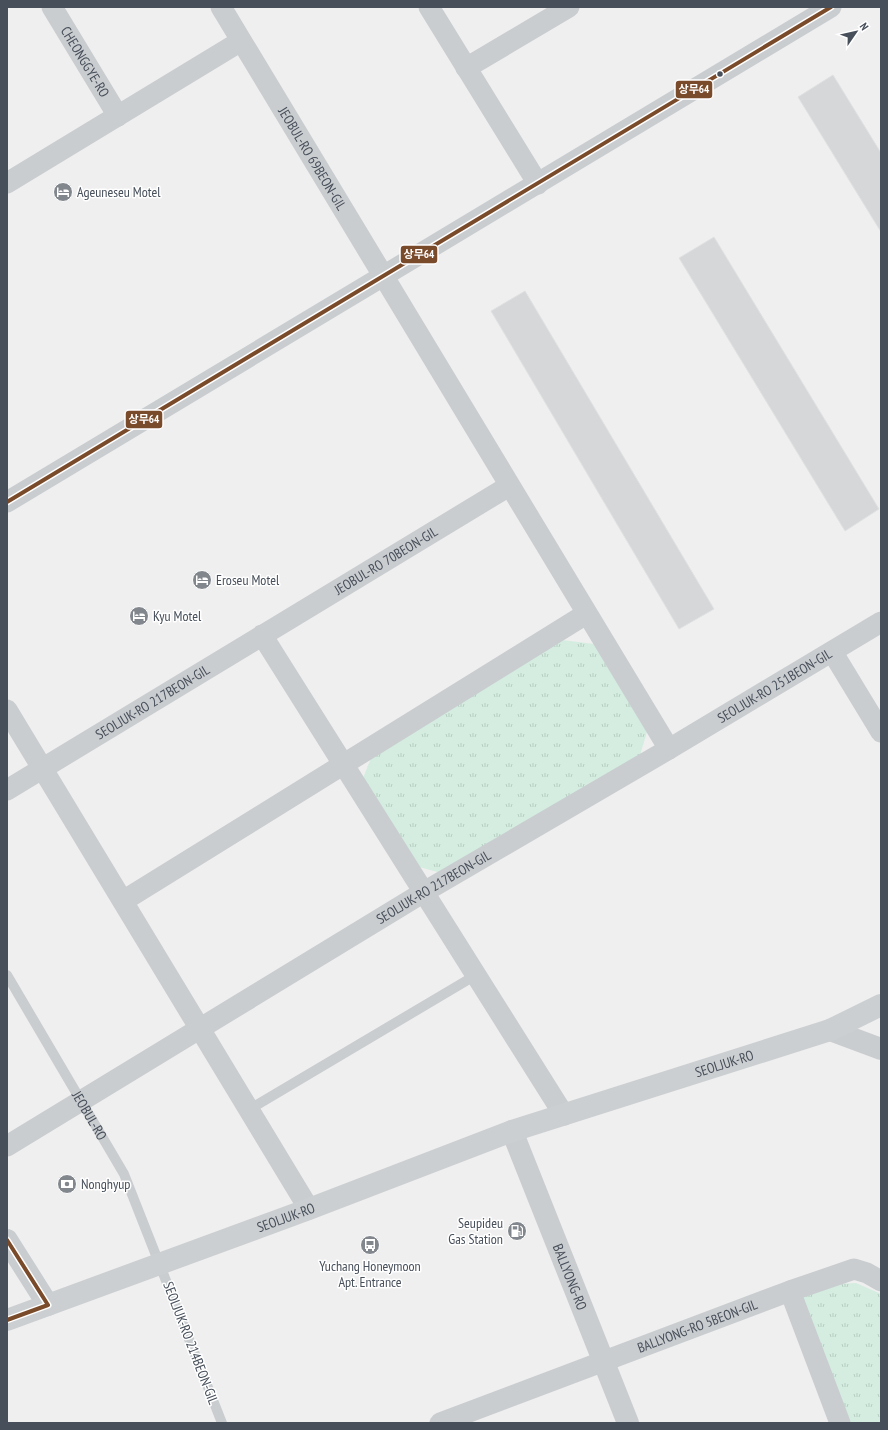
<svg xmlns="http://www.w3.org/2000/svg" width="888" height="1430" font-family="'PT Sans Narrow','Noto Sans KR',sans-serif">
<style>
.park{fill:url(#park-tufts)}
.building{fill:#d6d7d9;stroke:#e0e1e2}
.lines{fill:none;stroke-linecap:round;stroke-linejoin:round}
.service{stroke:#cacdd0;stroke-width:10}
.minor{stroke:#cacdd0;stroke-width:21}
.tertiary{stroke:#cacdd0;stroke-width:22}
.secondary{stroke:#cccfd1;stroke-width:22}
.bus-1-casing{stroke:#fff;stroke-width:7}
.bus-1{stroke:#7a4b2a;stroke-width:4}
.bus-dot{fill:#474f5a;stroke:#fff;stroke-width:1.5}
.labels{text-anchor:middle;stroke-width:3;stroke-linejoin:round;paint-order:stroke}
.street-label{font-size:14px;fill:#474f5a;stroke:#fff}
.poi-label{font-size:14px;fill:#474f5a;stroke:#fff;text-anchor:start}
.line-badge{stroke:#fff;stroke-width:1.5}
.badge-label{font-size:11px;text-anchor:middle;font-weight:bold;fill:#fff}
</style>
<defs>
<pattern id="park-tufts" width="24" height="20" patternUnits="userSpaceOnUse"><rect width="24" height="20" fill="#d4ede0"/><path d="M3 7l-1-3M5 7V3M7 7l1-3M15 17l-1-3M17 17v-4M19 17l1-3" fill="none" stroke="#b7cdc2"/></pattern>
</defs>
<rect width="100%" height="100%" fill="#efefef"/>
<!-- park -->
<path class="park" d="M 562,640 L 594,644 L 647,732 L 640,755 L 445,874 L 419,867 L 363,778 L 372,756 Z
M 856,1283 L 881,1294 L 881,1423 L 845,1423 L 800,1297 L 837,1284 Z"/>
<!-- building -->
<path class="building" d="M 833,75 L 881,153 L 881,232 L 798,97 Z
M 714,237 L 879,509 L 845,531 L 679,258 Z
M 525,291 L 714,609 L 679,629 L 491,311 Z"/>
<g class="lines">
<!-- service -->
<g class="service">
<path id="s1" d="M 7,975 L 124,1174 L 222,1423"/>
<path d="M 250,1109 L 476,975"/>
</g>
<!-- minor -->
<g class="minor">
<path id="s2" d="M 52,7 L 118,116"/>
<path id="s3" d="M 221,7 L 669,749"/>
<path d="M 429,7 L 538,184"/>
<path d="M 466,68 L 569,7"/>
<path d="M 7,183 L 241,41"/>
<path d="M 7,502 L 831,7"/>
<path d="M 262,635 L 564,1115"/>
<path d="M 833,653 L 881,732"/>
<path d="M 7,710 L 309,1209"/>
<path id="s4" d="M 7,790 L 509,486"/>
<path d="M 123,901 L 586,614"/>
<path id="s5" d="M 7,1146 L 424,892 L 669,749 L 881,622"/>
<path d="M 790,1291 L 840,1423"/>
<path id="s6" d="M 440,1423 L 790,1291 L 854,1269 L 867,1273 L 881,1281"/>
</g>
<!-- tertiary -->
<g class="tertiary">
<path d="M 830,1030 L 881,1049"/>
<path id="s7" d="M 512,1131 L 628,1423"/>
<path d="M 7,1240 L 48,1305"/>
</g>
<!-- secondary -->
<path class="secondary" id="s8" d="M 7,1320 L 309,1209 L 512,1131 L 830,1030 L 881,1005"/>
<!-- bus-1 casing -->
<g class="bus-1-casing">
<path id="bus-1" d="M 7,502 L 831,7
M 7,1240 L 48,1305
M 7,1320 L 48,1305"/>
</g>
<!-- bus-1 -->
<use href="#bus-1" class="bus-1"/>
</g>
<!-- icons -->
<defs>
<g id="hotel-disc" transform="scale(1)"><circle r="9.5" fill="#82878e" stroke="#fff"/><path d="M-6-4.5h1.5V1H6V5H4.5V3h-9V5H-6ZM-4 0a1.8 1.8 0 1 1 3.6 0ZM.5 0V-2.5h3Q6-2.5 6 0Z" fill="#fff"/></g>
<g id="bank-disc" transform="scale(1)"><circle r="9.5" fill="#82878e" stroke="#fff"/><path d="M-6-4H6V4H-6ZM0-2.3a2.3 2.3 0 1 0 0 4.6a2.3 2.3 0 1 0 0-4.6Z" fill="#fff"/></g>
<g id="fuel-disc" transform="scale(1)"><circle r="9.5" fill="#82878e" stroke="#fff"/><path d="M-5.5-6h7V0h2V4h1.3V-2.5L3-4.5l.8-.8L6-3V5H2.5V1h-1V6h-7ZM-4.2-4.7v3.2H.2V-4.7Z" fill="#fff"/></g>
<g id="bus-disc" transform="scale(1)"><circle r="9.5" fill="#82878e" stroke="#fff"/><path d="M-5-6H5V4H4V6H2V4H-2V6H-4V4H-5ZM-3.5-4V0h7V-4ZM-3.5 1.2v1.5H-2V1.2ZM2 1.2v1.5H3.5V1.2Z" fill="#fff"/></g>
</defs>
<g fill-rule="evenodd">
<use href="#hotel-disc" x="63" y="192"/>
<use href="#hotel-disc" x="202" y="580"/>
<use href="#hotel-disc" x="139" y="616"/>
<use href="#bank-disc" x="67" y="1184"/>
<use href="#fuel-disc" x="517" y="1231"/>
<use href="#bus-disc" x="370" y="1245"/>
</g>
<!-- markers -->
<circle class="bus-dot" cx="720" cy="74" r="3.5"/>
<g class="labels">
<!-- street labels -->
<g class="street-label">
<text dy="5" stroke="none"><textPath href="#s2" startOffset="64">CHEONGGYE-RO</textPath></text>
<text dy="5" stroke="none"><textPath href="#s3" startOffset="177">JEOBUL-RO 69BEON-GIL</textPath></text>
<text dy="5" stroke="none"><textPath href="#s4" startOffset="443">JEOBUL-RO 70BEON-GIL</textPath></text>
<text dy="5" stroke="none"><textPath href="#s5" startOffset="895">SEOLJUK-RO 251BEON-GIL</textPath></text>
<text dy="5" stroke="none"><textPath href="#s4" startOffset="170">SEOLJUK-RO 217BEON-GIL</textPath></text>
<text dy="5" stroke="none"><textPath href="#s5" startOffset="499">SEOLJUK-RO 217BEON-GIL</textPath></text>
<text dy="5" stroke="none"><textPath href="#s8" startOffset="762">SEOLJUK-RO</textPath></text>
<text dy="5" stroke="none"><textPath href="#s1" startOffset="163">JEOBUL-RO</textPath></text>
<text dy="5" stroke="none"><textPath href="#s8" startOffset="297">SEOLJUK-RO</textPath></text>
<text dy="5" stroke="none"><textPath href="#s7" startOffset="157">BALLYONG-RO</textPath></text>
<text dy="5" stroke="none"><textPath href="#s6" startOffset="275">BALLYONG-RO 5BEON-GIL</textPath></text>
<text transform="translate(191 1343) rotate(69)" y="5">SEOLJUK-RO 214BEON-GIL</text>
</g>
<!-- poi labels -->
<g class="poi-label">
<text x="77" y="197">Ageuneseu Motel</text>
<text x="216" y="585">Eroseu Motel</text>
<text x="153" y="621">Kyu Motel</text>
<text x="81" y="1189">Nonghyup</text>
<text x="503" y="1228" text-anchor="end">Seupideu<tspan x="503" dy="16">Gas Station</tspan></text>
<text x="370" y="1271" text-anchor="middle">Yuchang Honeymoon<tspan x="370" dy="16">Apt. Entrance</tspan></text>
</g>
</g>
<g class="line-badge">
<rect x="675" y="80" width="38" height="19" rx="4" fill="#7a4b2a"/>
<rect x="400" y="245" width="38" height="19" rx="4" fill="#7a4b2a"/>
<rect x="125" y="410" width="38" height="19" rx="4" fill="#7a4b2a"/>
</g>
<g class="badge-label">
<text x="694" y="93">상무64</text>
<text x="419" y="258">상무64</text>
<text x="144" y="423">상무64</text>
</g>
<!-- border -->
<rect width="888" height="1430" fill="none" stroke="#474f5a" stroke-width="16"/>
<!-- north arrow -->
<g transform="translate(856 32) rotate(56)" stroke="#ffffff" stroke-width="3" paint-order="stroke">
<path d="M0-3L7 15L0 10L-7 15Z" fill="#474f5a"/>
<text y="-6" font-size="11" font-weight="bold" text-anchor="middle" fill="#474f5a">N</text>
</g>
</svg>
